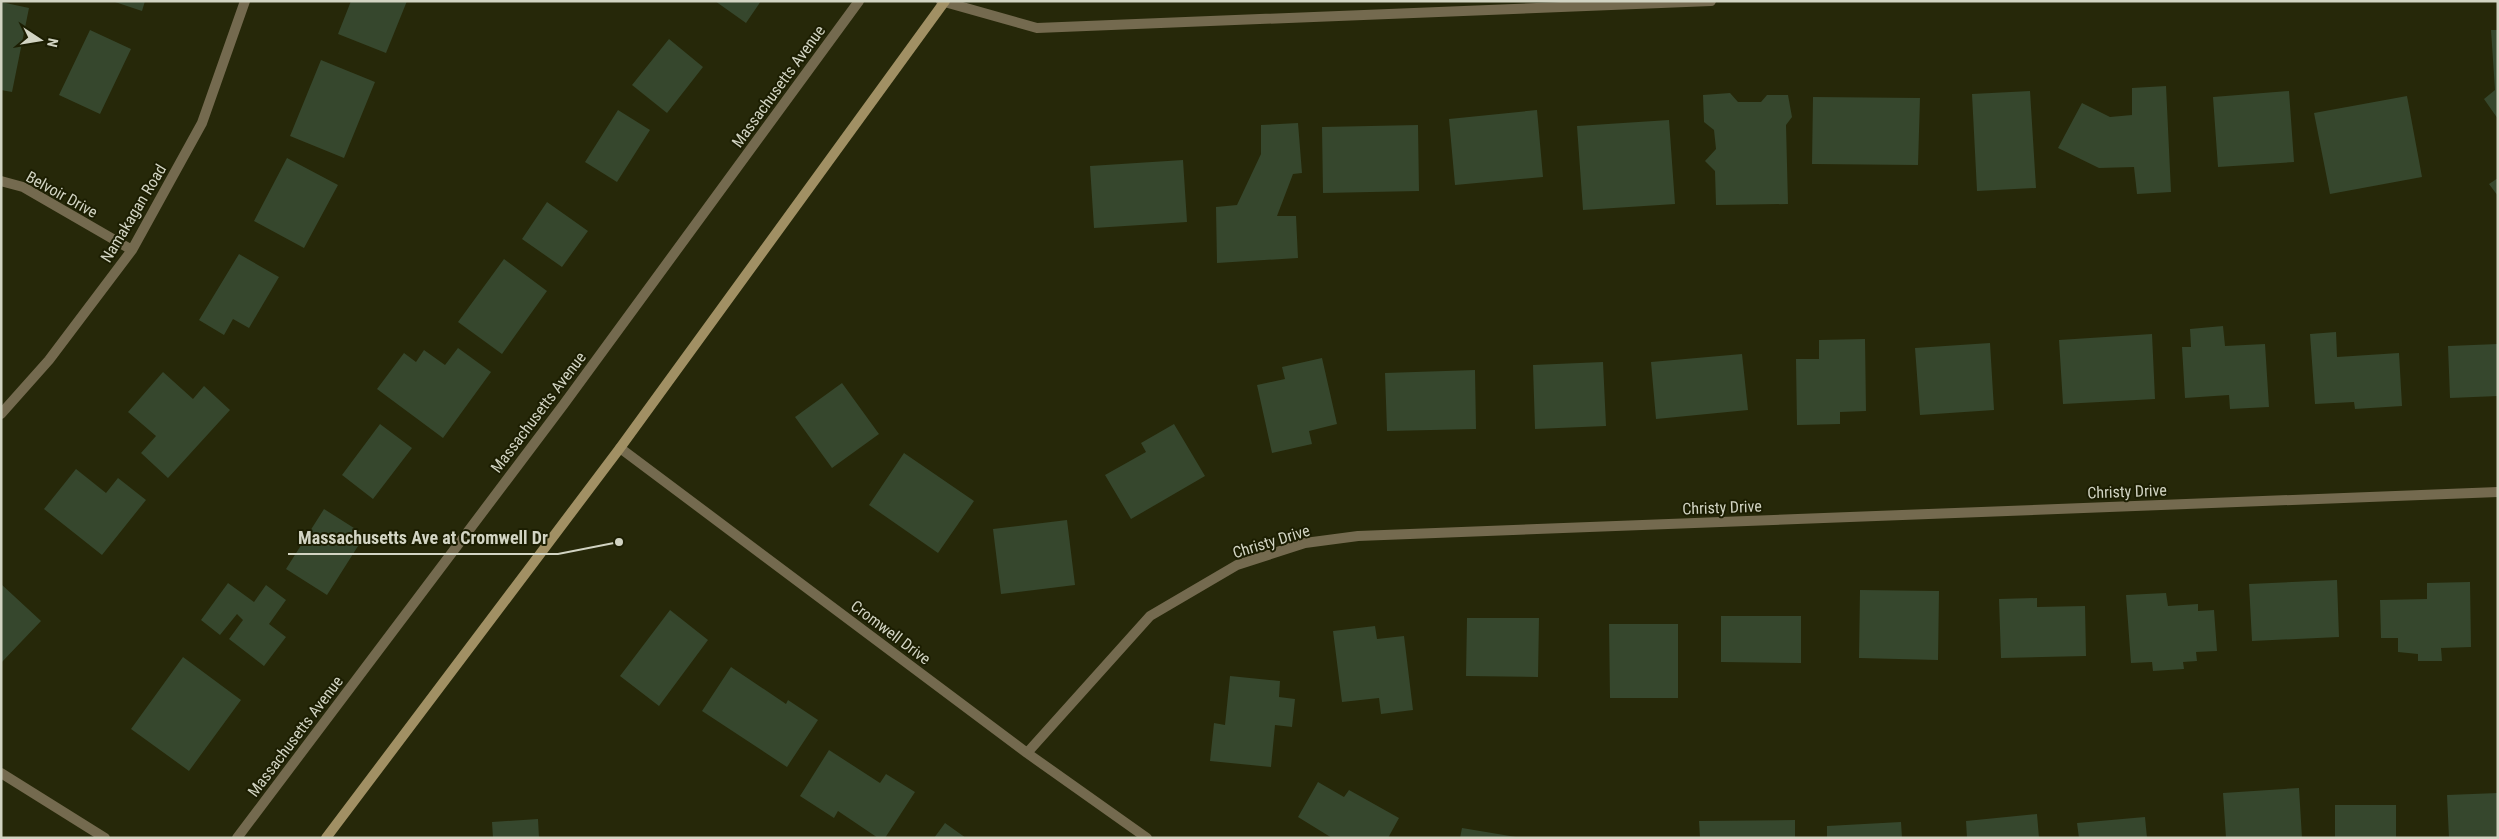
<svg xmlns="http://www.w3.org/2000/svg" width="2499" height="839" font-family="'Roboto Condensed',sans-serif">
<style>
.building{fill:#36472d}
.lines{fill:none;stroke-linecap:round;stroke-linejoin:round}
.street{stroke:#746a4f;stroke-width:10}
.secondary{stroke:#a19064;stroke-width:10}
.labels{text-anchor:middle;stroke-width:4;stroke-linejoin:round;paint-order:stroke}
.street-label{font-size:16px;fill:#d2d4c3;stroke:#1c1e02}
.leader{fill:none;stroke:#d2d4c3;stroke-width:2}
.callout-dot{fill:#d2d4c3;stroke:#1c1e02;stroke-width:2}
.callout-label{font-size:18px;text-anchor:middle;font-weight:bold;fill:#d2d4c3;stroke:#1c1e02;stroke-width:4;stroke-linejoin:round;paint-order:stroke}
</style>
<rect width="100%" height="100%" fill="#262809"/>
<!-- building -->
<path class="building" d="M 112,1 L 145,1 L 142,11 Z
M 351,1 L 407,1 L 386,53 L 338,34 Z
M 715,1 L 761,1 L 746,23 Z
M 1,2 L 29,8 L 12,92 L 1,90 Z
M 90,30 L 131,49 L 100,114 L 59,95 Z
M 2491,30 L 2498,30 L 2498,119 L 2484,99 L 2495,90 Z
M 669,39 L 703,67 L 667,113 L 632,85 Z
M 321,60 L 375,82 L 344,158 L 290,136 Z
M 2166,86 L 2171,192 L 2137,194 L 2134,167 L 2099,168 L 2058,148 L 2082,103 L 2110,117 L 2132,115 L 2132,88 Z
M 2030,91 L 2036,188 L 1977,191 L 1972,94 Z
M 2289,91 L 2294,162 L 2218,167 L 2213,97 Z
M 1730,93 L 1738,102 L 1761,102 L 1767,95 L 1788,95 L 1792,117 L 1786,125 L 1788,204 L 1716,205 L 1715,171 L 1705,161 L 1716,149 L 1714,130 L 1704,122 L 1703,95 Z
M 2407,96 L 2422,177 L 2330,194 L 2314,113 Z
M 1813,97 L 1920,98 L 1918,165 L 1812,164 Z
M 618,110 L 650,130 L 617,182 L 585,162 Z
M 1537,110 L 1543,177 L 1455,185 L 1449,119 Z
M 1669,120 L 1675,204 L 1583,210 L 1577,126 Z
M 1298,123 L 1302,173 L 1293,174 L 1277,216 L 1296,216 L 1298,258 L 1217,263 L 1216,207 L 1237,205 L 1261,154 L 1261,125 Z
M 1418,125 L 1419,191 L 1323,193 L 1322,127 Z
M 287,158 L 338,185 L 304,248 L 254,221 Z
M 1183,160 L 1187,222 L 1094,228 L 1090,166 Z
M 2498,178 L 2498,196 L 2489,184 Z
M 547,202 L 588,231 L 562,267 L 522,239 Z
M 239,254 L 279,277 L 249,328 L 233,319 L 224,335 L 199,320 Z
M 504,259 L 547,291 L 502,354 L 458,322 Z
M 2223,326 L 2225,346 L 2265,344 L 2269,407 L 2230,409 L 2229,395 L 2185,398 L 2182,347 L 2191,347 L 2190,329 Z
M 2336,332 L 2337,357 L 2399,353 L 2402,406 L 2355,409 L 2354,402 L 2315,404 L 2310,334 Z
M 2152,334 L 2155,399 L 2063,404 L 2059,340 Z
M 1865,339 L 1866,411 L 1840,412 L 1840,424 L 1797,425 L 1796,359 L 1819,359 L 1819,340 Z
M 1990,343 L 1994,410 L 1920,415 L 1915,348 Z
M 2498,344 L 2498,396 L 2450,398 L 2448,346 Z
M 458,348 L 491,372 L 443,438 L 377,389 L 404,353 L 416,362 L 424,350 L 445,365 Z
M 1742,354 L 1748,410 L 1656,419 L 1651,362 Z
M 1322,358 L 1337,424 L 1309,431 L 1312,444 L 1272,453 L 1257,385 L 1285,379 L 1282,367 Z
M 1603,362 L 1606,426 L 1535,429 L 1533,365 Z
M 1475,370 L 1476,429 L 1387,431 L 1385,373 Z
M 163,372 L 193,399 L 204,386 L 230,410 L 168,478 L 141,453 L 156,436 L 128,412 Z
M 842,383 L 879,434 L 832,468 L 795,417 Z
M 380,424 L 412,448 L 373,499 L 342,475 Z
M 1174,424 L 1205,476 L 1131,519 L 1105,475 L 1146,452 L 1141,443 Z
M 904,453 L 974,501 L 938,553 L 869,505 Z
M 76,469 L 106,493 L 118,478 L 146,500 L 102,555 L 44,509 Z
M 324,509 L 365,535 L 327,595 L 286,569 Z
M 1067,520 L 1075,585 L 1001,594 L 993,529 Z
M 2337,580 L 2339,637 L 2252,641 L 2249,584 Z
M 2470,582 L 2471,647 L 2441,648 L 2442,661 L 2418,661 L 2418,654 L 2398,652 L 2398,638 L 2381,638 L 2380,600 L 2427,599 L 2427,583 Z
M 228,583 L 254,602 L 266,585 L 286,600 L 269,624 L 286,637 L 264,666 L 229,639 L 243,620 L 237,614 L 220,635 L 201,620 Z
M 1,584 L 41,621 L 1,663 Z
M 1860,590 L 1939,591 L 1938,660 L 1859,658 Z
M 2166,593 L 2168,606 L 2198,604 L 2198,611 L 2214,610 L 2217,651 L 2196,652 L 2197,661 L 2183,662 L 2184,669 L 2153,671 L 2152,662 L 2131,663 L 2126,595 Z
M 2037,598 L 2037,607 L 2085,606 L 2086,656 L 2001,658 L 1999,599 Z
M 670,610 L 708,640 L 659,706 L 620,676 Z
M 1721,616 L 1801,616 L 1801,663 L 1721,662 Z
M 1467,618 L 1539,618 L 1538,677 L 1466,676 Z
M 1609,624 L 1678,624 L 1678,698 L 1610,698 Z
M 1375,626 L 1377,639 L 1404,636 L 1413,710 L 1381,714 L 1379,698 L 1342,702 L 1333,631 Z
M 183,657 L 241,700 L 189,771 L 131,729 Z
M 731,667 L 786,704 L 788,700 L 818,720 L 787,767 L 702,711 Z
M 1230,676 L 1280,681 L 1279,697 L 1295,699 L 1292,727 L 1275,725 L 1271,767 L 1210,761 L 1214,723 L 1225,725 Z
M 829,750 L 880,783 L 886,774 L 915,792 L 885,838 L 878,838 L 838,811 L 834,818 L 800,796 Z
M 1318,782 L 1344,797 L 1349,790 L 1399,818 L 1388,838 L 1332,838 L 1298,817 Z
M 2299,788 L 2302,838 L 2226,838 L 2223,793 Z
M 2498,793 L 2498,838 L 2449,838 L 2447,795 Z
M 2335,805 L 2396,805 L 2396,838 L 2335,838 Z
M 2037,814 L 2039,838 L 1967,838 L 1966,821 Z
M 2145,817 L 2147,838 L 2079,838 L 2077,823 Z
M 538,819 L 539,838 L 493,838 L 492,822 Z
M 1795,820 L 1795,838 L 1700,838 L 1699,821 Z
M 1901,822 L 1902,838 L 1827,838 L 1827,826 Z
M 945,823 L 966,838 L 934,838 Z
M 1462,828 L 1516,837 L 1516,838 L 1460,838 Z"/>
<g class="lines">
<!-- street -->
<path class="street" d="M 941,1 L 1037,28 L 1711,1
M 1,181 L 23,187 L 132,250
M 1,414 L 49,360 L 132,250 L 202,123 L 245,1
M 620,448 L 1027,753 L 1147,838
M 1027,753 L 1150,616 L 1237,565 L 1305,543 L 1358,536 L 2498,492
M 1,773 L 105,838
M 237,838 L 564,404 L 859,1"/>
<!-- secondary -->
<path class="secondary" d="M 326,838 L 620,448 L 945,1"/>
</g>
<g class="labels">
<!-- street labels -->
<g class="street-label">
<text transform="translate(778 86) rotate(-54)" y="6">Massachusetts Avenue</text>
<text transform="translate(62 194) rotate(29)" y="6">Belvoir Drive</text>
<text transform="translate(133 213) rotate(-59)" y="6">Namakagan Road</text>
<text transform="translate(538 412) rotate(-53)" y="6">Massachusetts Avenue</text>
<text transform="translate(2127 491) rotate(-2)" y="6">Christy Drive</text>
<text transform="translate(1722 507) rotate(-2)" y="6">Christy Drive</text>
<text transform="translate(1271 541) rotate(-17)" y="6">Christy Drive</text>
<text transform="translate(891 632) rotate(37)" y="6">Cromwell Drive</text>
<text transform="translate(295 736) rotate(-53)" y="6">Massachusetts Avenue</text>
</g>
</g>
<!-- callouts -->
<path class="leader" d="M619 542L558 554H288"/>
<circle class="callout-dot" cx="619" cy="542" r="5"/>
<g class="callout-label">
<text x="423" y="544">Massachusetts Ave at Cromwell Dr</text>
</g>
<!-- border -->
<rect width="2499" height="839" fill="none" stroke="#d2d4c3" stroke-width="5"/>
<!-- north arrow -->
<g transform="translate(40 40) rotate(102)" stroke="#1c1e02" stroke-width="4" paint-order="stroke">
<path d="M0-4L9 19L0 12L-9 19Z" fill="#d2d4c3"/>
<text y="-8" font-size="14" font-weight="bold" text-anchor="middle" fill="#d2d4c3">N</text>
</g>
</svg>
